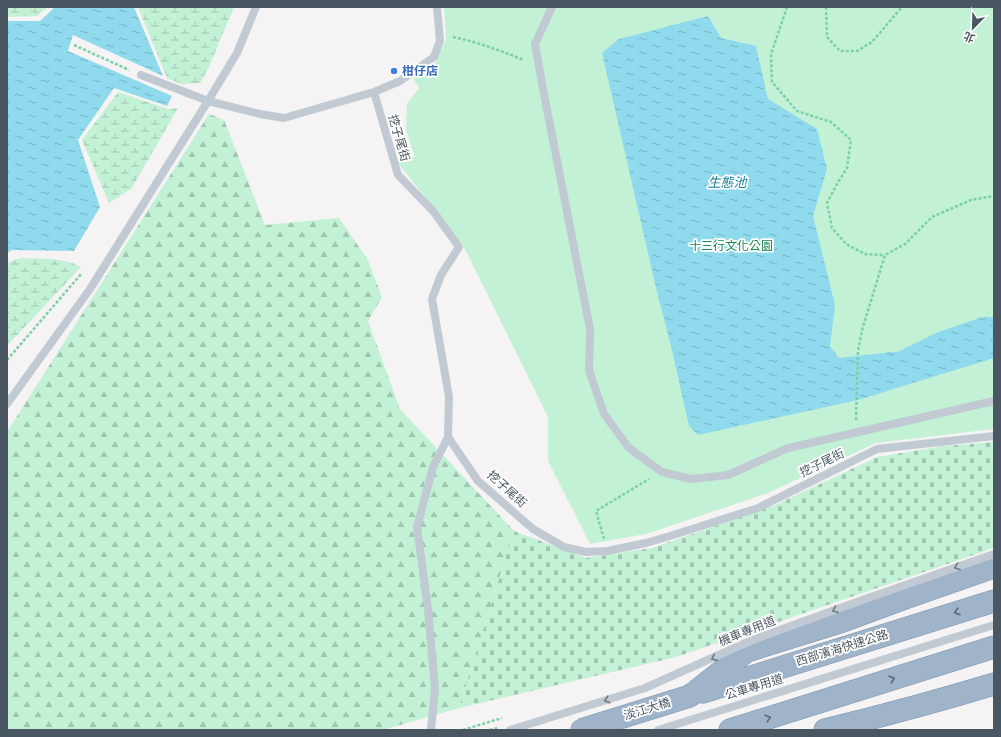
<svg xmlns="http://www.w3.org/2000/svg" width="1001" height="737" font-family="'Asap Condensed','Noto Sans TC',sans-serif">
<style>
.green{fill:#c3f1d5}
.forest{fill:url(#forest-firs)}
.wetland{fill:url(#wetland-marsh)}
.cemetery{fill:url(#cemetery-stones)}
.water{fill:url(#water-ripples)}
.lines{fill:none;stroke-linecap:round;stroke-linejoin:round}
.trunk-casing{stroke:#7690ad;stroke-width:23}
.path{stroke:#7ad0a6;stroke-width:2.5;stroke-dasharray:3 2;stroke-linecap:butt}
.service{stroke:#c1cad2;stroke-width:8}
.trunk{stroke:#9fb4c9;stroke-width:22}
.trunk-bridge-casing{stroke:#7690ad;stroke-width:23;stroke-linecap:butt}
.path-bridge{stroke:#7ad0a6;stroke-width:2.5;stroke-dasharray:3 2;stroke-linecap:butt}
.service-bridge{stroke:#c1cad2;stroke-width:8}
.trunk-bridge{stroke:#9fb4c9;stroke-width:22}
.oneway{stroke:#6e7983}
.oneway2{stroke:#5b6976}
.shop-dot{fill:#3f7fe0;stroke:#fff;stroke-width:1.5}
.labels{text-anchor:middle;stroke-width:3.5;stroke-linejoin:round;paint-order:stroke}
.shop-label{font-size:12px;font-weight:bold;fill:#366cbe;stroke:#fff;text-anchor:start}
.street-label{font-size:12px;fill:#4a5661;stroke:#fff}
.park-label{font-size:12px;fill:#17864f;stroke:#fff}
.water-label{font-size:13px;font-style:italic;fill:#0c7c9b;stroke:#fff}
</style>
<defs>
<pattern id="forest-firs" width="22" height="20" patternUnits="userSpaceOnUse"><rect width="22" height="20" fill="#c3f1d5"/><path d="M5 1l3.5 6h-7zM16 11l3.5 6h-7z" fill="#a0c6b0"/></pattern>
<pattern id="wetland-marsh" width="20" height="14" patternUnits="userSpaceOnUse"><rect width="20" height="14" fill="#c3f1d5"/><path d="M1 5h8M5 5V1M11 12h8M15 12V8" fill="none" stroke="#a0c6b0"/></pattern>
<pattern id="cemetery-stones" width="16" height="16" patternUnits="userSpaceOnUse"><rect width="16" height="16" fill="#c3f1d5"/><path d="M2 7V4a2 2 0 0 1 4 0v3zM10 15v-3a2 2 0 0 1 4 0v3z" fill="#a0c6b0"/></pattern>
<pattern id="water-ripples" width="26" height="14" patternUnits="userSpaceOnUse"><rect width="26" height="14" fill="#90daee"/><path d="M2 4q2-2 4 0t4 0M15 11q2-2 4 0t4 0" fill="none" stroke="#78b4c4"/></pattern>
</defs>
<rect width="100%" height="100%" fill="#f5f3f3"/>
<!-- green -->
<path class="green" d="M 444,7 L 994,7 L 994,429 L 876,443 L 768,493 L 646,534 L 590,544 L 548,461 L 548,417 L 463,245 L 398,163 L 415,157 L 406,130 L 407,104 L 419,88 L 413,78 L 436,62 L 446,40 Z"/>
<!-- forest -->
<path class="forest" d="M 209,114 L 224,120 L 265,225 L 339,218 L 368,260 L 382,297 L 368,321 L 400,409 L 514,531 L 459,708 L 383,730 L 7,730 L 7,432 Z"/>
<!-- wetland -->
<path class="wetland" d="M 7,7 L 48,7 L 37,16 L 7,17 Z
M 138,7 L 234,7 L 209,67 L 200,83 L 181,84 L 167,78 Z
M 118,92 L 168,109 L 178,108 L 132,188 L 109,203 L 82,140 Z
M 21,258 C 41,259 63,257 81,267 L 7,346 L 7,263 Z"/>
<!-- cemetery -->
<path class="cemetery" d="M 994,442 L 994,548 L 676,657 L 459,708 L 514,531 L 586,558 L 652,548 L 773,506 L 877,457 L 944,446 Z"/>
<!-- water -->
<path class="water" d="M 55,7 L 134,7 L 163,76 L 73,35 L 68,51 L 172,96 L 167,106 L 114,88 L 78,140 L 100,207 L 74,251 L 12,250 L 7,253 L 7,21 L 40,21 Z
M 708,16 L 721,38 L 756,46 L 768,99 L 817,129 L 827,169 L 813,216 L 835,305 L 830,346 L 839,358 L 900,351 L 936,333 L 982,317 L 994,317 L 994,358 L 858,400 L 698,435 L 689,426 L 671,346 L 657,292 L 602,53 L 619,39 Z"/>
<g class="lines">
<!-- trunk casing -->
<g class="trunk-casing">
<path id="trunk" d="M 703,692 L 994,601
M 690,696 L 747,651 L 843,621 L 908,597 L 994,567
M 730,730 L 994,647
M 825,730 C 882,716 938,701 994,684"/>
</g>
<!-- path -->
<path class="path" d="M 787,7 L 771,54 L 772,82 L 797,111 L 831,122 L 851,140 L 847,168 L 837,184 L 827,203 L 832,228 L 846,244 L 865,254 L 885,255
M 826,7 L 827,37 L 840,51 L 857,51 L 872,42 L 902,7
M 453,37 C 478,42 501,51 524,60
M 74,45 L 129,70
M 7,360 L 82,273
M 856,420 L 858,351 L 862,330 L 885,255 L 905,244 L 932,217 L 971,200 L 994,196
M 604,539 L 596,511 L 649,479
M 490,730 L 497,728"/>
<!-- service -->
<path class="service" d="M 437,7 L 440,41 L 434,57 L 400,81 L 374,92 L 398,175 L 433,211 L 459,247 L 441,275 L 432,299 L 449,397 L 448,437 L 478,481 L 533,529 L 564,547 L 586,552 L 607,551 L 646,543 L 670,536 L 758,508 L 877,449 L 994,436
M 552,7 L 535,44 L 543,89 L 590,329 L 589,370 L 604,414 L 629,448 L 662,472 L 691,479 L 728,475 L 788,448 L 994,401
M 141,75 L 208,101 L 260,114 L 284,118 L 374,92
M 7,404 L 90,289 L 208,101 L 237,53 L 256,7
M 431,730 L 435,689 L 428,609 L 417,527 L 433,467 L 448,437"/>
<!-- trunk -->
<use href="#trunk" class="trunk"/>
<!-- trunk-bridge casing -->
<g class="trunk-bridge-casing">
<path id="trunk-bridge" d="M 581,730 L 690,696"/>
</g>
<!-- path-bridge -->
<path class="path-bridge" d="M 463,730 L 502,718"/>
<!-- service-bridge -->
<path class="service-bridge" d="M 510,730 L 645,688 L 750,641 L 851,604 L 994,554
M 658,730 L 994,625"/>
<!-- trunk-bridge -->
<use href="#trunk-bridge" class="trunk-bridge"/>
</g>
<!-- one-way arrows -->
<defs><path id="oneway-chevron" d="M-2-3.5L2.5 0L-2 3.5" fill="none" stroke-width="1.6" stroke-linecap="round" stroke-linejoin="round"/></defs>
<g class="oneway">
<use href="#oneway-chevron" transform="translate(957 567) rotate(161)"/>
<use href="#oneway-chevron" transform="translate(835 610) rotate(160)"/>
<use href="#oneway-chevron" transform="translate(714 658) rotate(156)"/>
<use href="#oneway-chevron" transform="translate(607 700) rotate(163)"/>
</g>
<g class="oneway2">
<use href="#oneway-chevron" transform="translate(957 612) rotate(163)"/>
<use href="#oneway-chevron" transform="translate(892 679) rotate(-17)"/>
<use href="#oneway-chevron" transform="translate(768 718) rotate(-17)"/>
</g>
<!-- markers -->
<circle class="shop-dot" cx="394" cy="71" r="4"/>
<g class="labels">
<!-- shop labels -->
<g class="shop-label">
<text x="402" y="75">柑仔店</text>
</g>
<!-- street labels -->
<g class="street-label">
<text transform="translate(399 138) rotate(74)" y="4">挖子尾街</text>
<text transform="translate(822 463) rotate(-26)" y="4">挖子尾街</text>
<text transform="translate(507 489) rotate(42)" y="4">挖子尾街</text>
<text transform="translate(747 631) rotate(-22)" y="4">機車專用道</text>
<text transform="translate(842 648) rotate(-17)" y="4">西部濱海快速公路</text>
<text transform="translate(754 687) rotate(-17)" y="4">公車專用道</text>
<text transform="translate(647 709) rotate(-17)" y="4">淡江大橋</text>
</g>
<!-- park labels -->
<g class="park-label">
<text x="731" y="250">十三行文化公園</text>
</g>
<!-- water labels -->
<g class="water-label">
<text x="727" y="187">生態池</text>
</g>
</g>
<!-- border -->
<rect width="1001" height="737" fill="none" stroke="#4a5661" stroke-width="16"/>
<!-- north arrow -->
<g transform="translate(973 28) rotate(203)" stroke="#ffffff" stroke-width="3" paint-order="stroke">
<path d="M0-3L7 15L0 10L-7 15Z" fill="#4a5661"/>
<text y="-6" font-size="11" font-weight="bold" text-anchor="middle" fill="#4a5661">北</text>
</g>
</svg>
